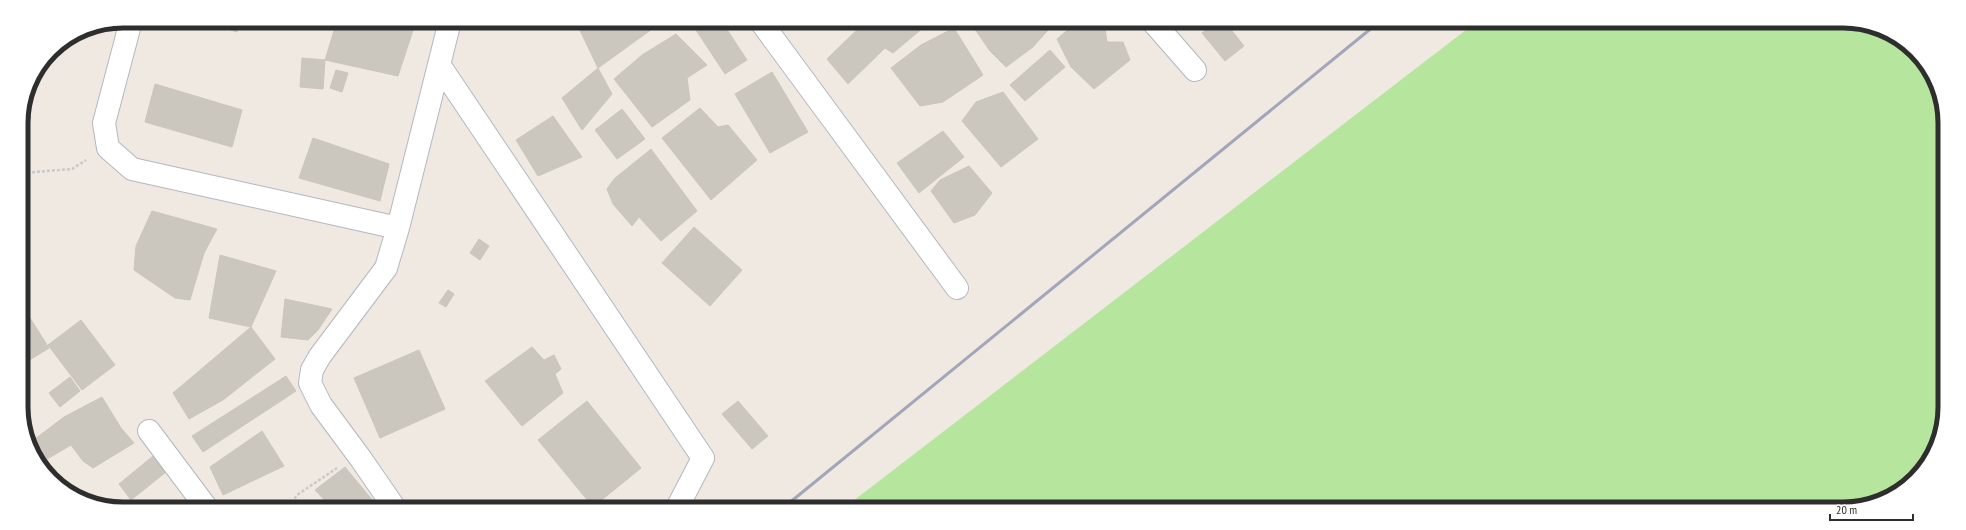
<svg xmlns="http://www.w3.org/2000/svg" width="1966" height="530" font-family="'PT Sans Narrow',sans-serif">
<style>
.green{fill:#b6e59e}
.building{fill:#cbc7bf;stroke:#cbc5ba}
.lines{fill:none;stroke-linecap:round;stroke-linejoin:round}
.minor-casing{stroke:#b4b7c1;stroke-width:24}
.path{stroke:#c9c9c9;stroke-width:2.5;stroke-dasharray:3 2;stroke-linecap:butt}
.minor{stroke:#fff;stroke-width:22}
.rail{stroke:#a3a6b8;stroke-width:3}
.rim{fill:none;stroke:#2e2e2e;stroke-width:5}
</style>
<rect width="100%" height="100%" fill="#efe9e1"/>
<!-- green -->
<path class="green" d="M 1475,23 L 1863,23 L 1915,51 L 1943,103 L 1943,427 L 1931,458 L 1910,484 L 1882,501 L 1850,509 L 844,508 Z"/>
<!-- building -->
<path class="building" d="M 204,21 L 239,21 L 237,32 Z
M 337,21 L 416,21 L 398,76 L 325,60 Z
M 487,21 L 502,21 L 491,28 Z
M 576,22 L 657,22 L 659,24 L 598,68 Z
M 701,22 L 722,22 L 747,60 L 725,74 L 694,27 Z
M 865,22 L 930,22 L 893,53 L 885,48 L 848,84 L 827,59 Z
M 970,22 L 1016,23 L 1055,22 L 1033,47 L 1006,67 L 990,51 Z
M 1077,22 L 1104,22 L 1107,42 L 1123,42 L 1130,60 L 1094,89 L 1071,67 L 1057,39 Z
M 1215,22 L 1225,22 L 1244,46 L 1225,61 L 1202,33 Z
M 954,28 L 983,75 L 943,102 L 920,106 L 891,68 L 921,45 Z
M 676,34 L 707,65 L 687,78 L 690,100 L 652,127 L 614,79 L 642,55 Z
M 1050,50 L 1065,67 L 1025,101 L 1010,85 Z
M 302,58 L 325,60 L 323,89 L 300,87 Z
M 598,68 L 612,94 L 582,130 L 562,98 Z
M 336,70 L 348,73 L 342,92 L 330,88 Z
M 772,72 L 808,132 L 770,153 L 735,94 Z
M 155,84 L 242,110 L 232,147 L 145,122 Z
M 1003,92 L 1038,139 L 1001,167 L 962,121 L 976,102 Z
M 700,108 L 718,127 L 728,125 L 757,160 L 711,200 L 662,138 Z
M 622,109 L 645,139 L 617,159 L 595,130 Z
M 22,112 L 31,117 L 21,134 L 21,116 Z
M 553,116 L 582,157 L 538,176 L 516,140 Z
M 943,131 L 964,157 L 919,193 L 897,163 Z
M 313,138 L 389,164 L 380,201 L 299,178 Z
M 651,149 L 697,211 L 661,241 L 639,217 L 632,226 L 613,204 L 607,189 L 614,179 Z
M 969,166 L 992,193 L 975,215 L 954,223 L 931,191 L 940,180 Z
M 152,211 L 217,229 L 204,253 L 190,300 L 175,298 L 134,270 L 136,246 Z
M 694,227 L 742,270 L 710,306 L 662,263 Z
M 479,239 L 489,246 L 480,260 L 470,253 Z
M 220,255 L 276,271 L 251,327 L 209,318 Z
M 448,290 L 454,294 L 446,307 L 439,303 Z
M 285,299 L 332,309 L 318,330 L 308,340 L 281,337 Z
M 30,318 L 49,348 L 23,364 L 22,323 Z
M 81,320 L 115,365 L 82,390 L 48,345 Z
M 251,327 L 275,359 L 223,400 L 189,419 L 173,393 Z
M 532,347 L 544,360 L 554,355 L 561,369 L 555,374 L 563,393 L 522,426 L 485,381 Z
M 419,350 L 445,409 L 380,438 L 354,378 Z
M 286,376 L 296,391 L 203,452 L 192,436 Z
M 70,377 L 80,391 L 60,407 L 49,393 Z
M 102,397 L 121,428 L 134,443 L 93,468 L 83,461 L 71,445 L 42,462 L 31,442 L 64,417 Z
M 587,401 L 641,468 L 593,507 L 538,440 Z
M 738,401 L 768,436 L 752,449 L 722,414 Z
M 262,431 L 284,466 L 223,495 L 210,467 Z
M 153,456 L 166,472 L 131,500 L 119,484 Z
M 345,467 L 378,507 L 331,507 L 315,490 Z"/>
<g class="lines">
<!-- minor casing -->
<g class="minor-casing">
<path id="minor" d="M 131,21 L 104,123 L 108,148 L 132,169 L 398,228 L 450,21
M 761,22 L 957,288
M 1153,22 L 1195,70
M 440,66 L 703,458 L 677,508
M 149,431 L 206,507
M 394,507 L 361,459 L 321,405 L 310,383 L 312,370 L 320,356 L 386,268 L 398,228"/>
</g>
<!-- path -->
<path class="path" d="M 22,173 L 72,169 L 86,160
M 289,507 L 297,495 L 337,468"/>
<!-- minor -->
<use href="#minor" class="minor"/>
<!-- rail -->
<path class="rail" d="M 783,508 L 1379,22"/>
</g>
<!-- crop -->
<path d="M0 0H1966V530H0ZM123 28H1843A95 95 0 0 1 1938 123V407A95 95 0 0 1 1843 502H123A95 95 0 0 1 28 407V123A95 95 0 0 1 123 28Z" fill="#fff" fill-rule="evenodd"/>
<path class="rim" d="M123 28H1843A95 95 0 0 1 1938 123V407A95 95 0 0 1 1843 502H123A95 95 0 0 1 28 407V123A95 95 0 0 1 123 28Z"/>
<!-- scale -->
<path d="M1830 514v6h83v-6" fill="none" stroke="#2e2e2e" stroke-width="2"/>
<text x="1836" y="514" font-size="12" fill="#2e2e2e" stroke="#ffffff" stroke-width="3" paint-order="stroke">20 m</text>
</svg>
